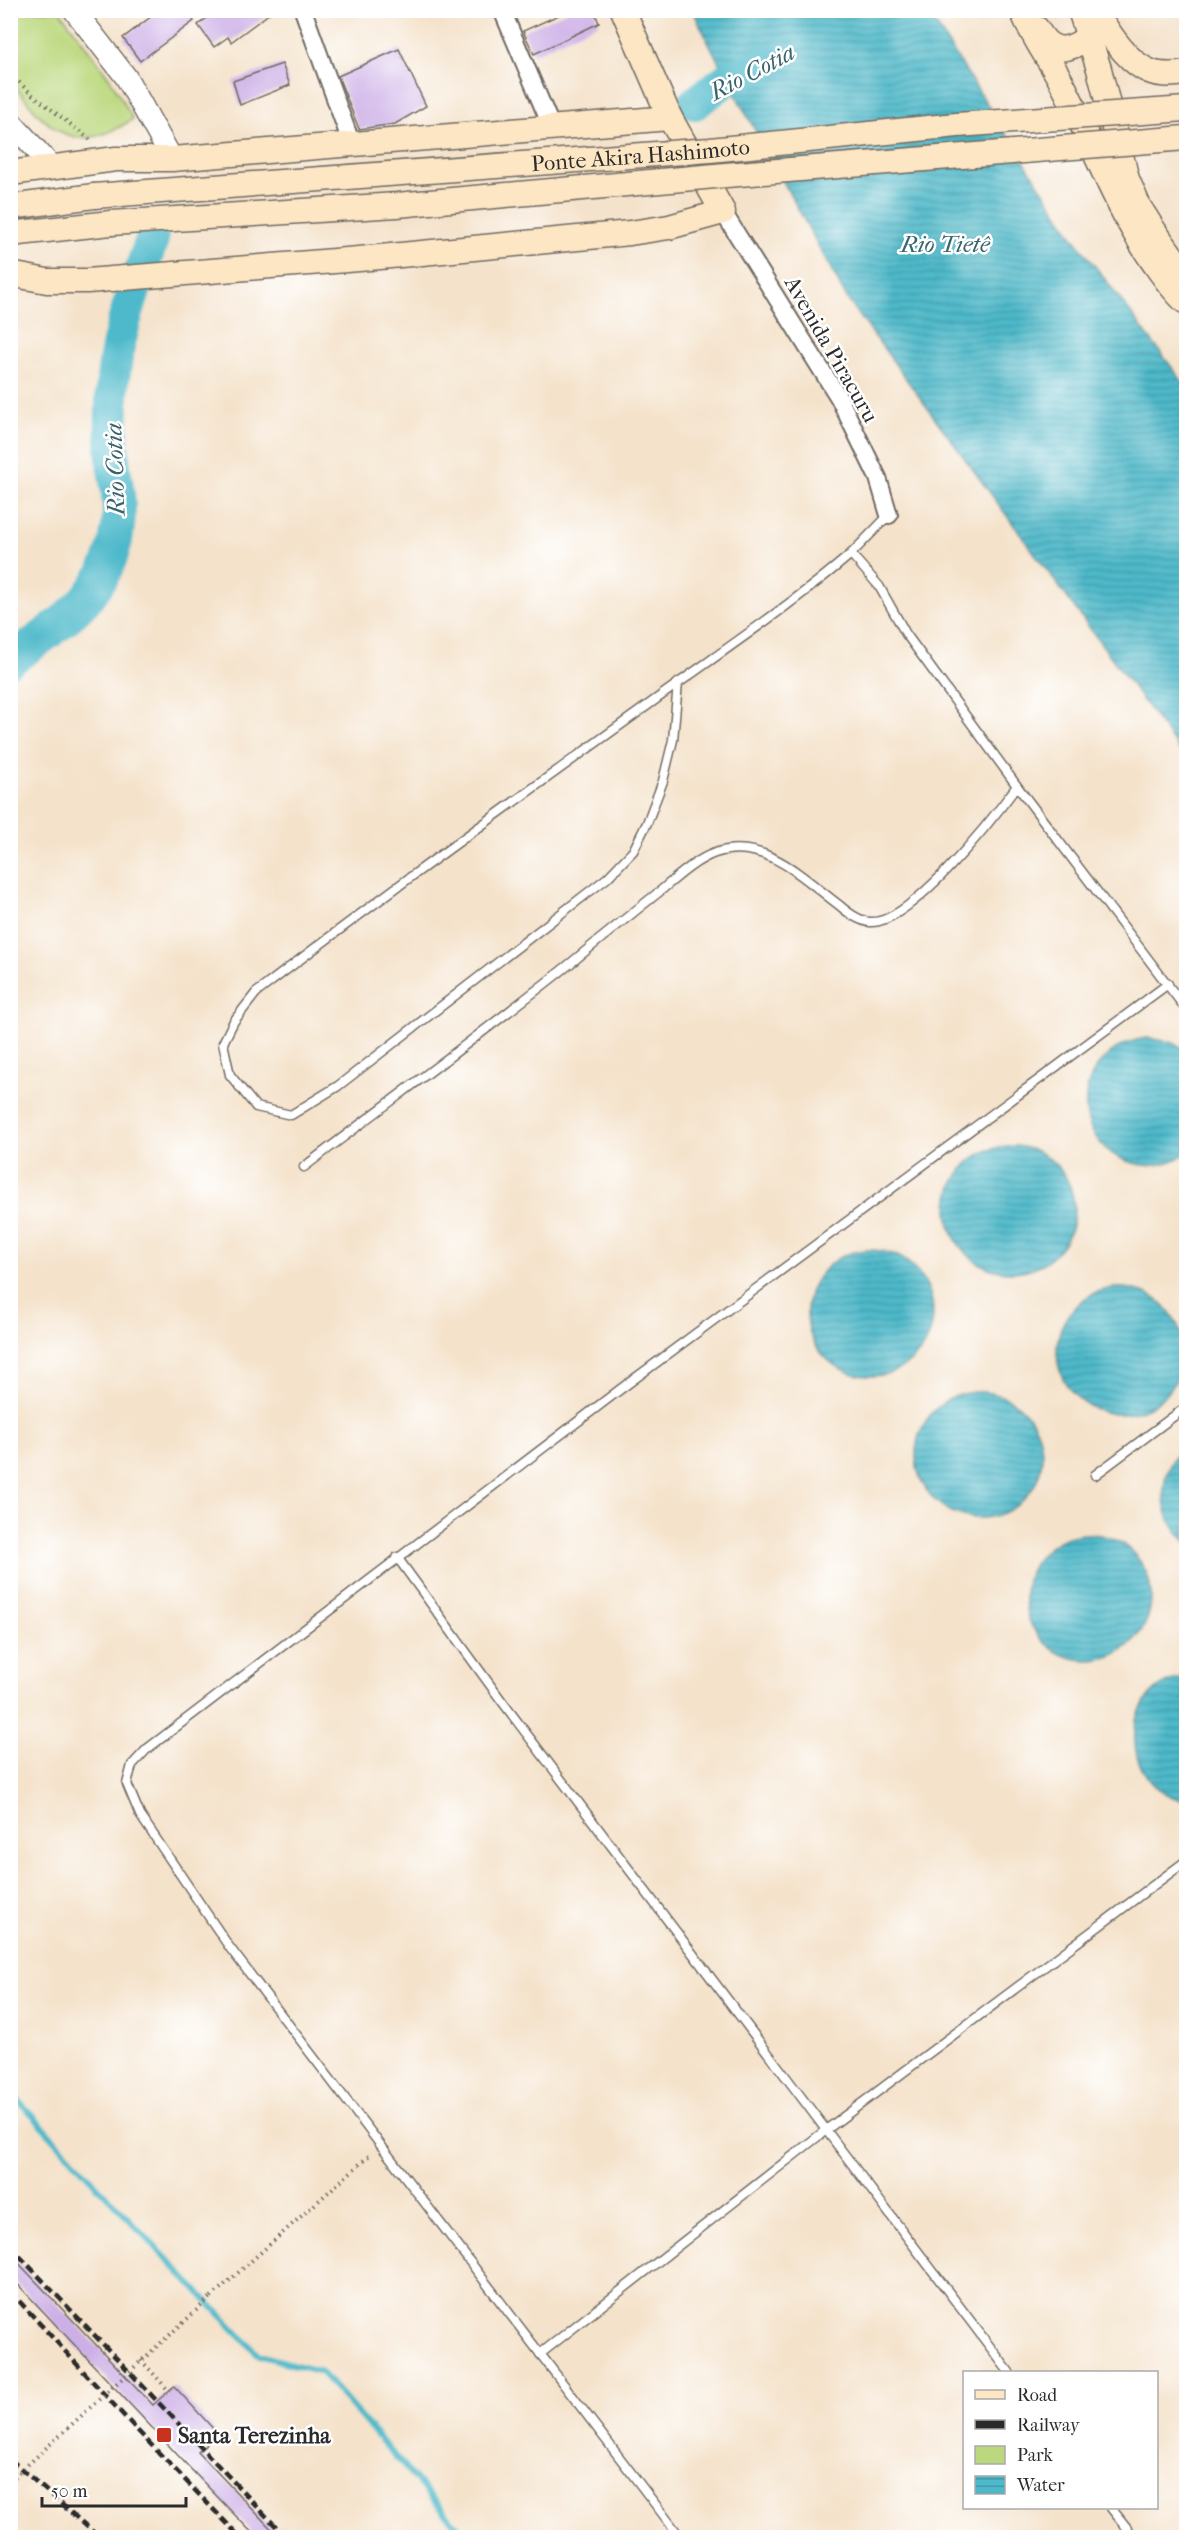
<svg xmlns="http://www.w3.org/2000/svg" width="1197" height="2548" font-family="'IM FELL French Canon',serif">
<defs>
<pattern id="water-rules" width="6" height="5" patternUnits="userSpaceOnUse" patternTransform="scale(1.5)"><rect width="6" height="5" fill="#4eb9ca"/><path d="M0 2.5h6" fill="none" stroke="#4197a4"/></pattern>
</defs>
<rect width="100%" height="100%" fill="#fff"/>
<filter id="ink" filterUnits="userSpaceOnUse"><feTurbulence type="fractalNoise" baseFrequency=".0167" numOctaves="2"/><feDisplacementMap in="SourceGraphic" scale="12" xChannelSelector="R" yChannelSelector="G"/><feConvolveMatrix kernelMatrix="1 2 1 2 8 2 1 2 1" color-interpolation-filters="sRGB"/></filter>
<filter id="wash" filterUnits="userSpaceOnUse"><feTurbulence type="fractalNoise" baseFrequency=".008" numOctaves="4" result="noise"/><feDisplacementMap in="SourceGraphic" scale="24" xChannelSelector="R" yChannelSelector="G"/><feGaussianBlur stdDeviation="1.35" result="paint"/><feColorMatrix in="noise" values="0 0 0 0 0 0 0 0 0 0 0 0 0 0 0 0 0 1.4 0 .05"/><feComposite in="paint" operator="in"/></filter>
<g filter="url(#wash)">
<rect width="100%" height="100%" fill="#f4e2ca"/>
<path fill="#bbd87e" stroke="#738254" stroke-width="1.5" d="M11,10L60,11L110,79L133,119C89,148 60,144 27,101C23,95 13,87 11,80C8,71 10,23 11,10Z"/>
<g fill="url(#water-rules)" stroke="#3c727a" stroke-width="1.5">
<polygon points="693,11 927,11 1073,237 1186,386 1186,759 848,300 727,79"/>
<path d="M1147,1038L1174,1043L1186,1050V1153C1174,1162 1158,1167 1143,1165C1066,1154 1066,1050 1147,1038Z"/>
<circle cx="1011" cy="1209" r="63"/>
<circle cx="870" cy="1313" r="63"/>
<circle cx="1120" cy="1351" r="63"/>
<circle cx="979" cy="1455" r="63"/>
<path d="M1186,1443V1541C1155,1514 1158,1470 1186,1443Z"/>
<circle cx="1088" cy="1597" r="63"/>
<path d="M1186,1677V1801C1118,1788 1117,1687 1186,1677Z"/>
</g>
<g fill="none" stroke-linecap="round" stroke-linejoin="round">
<polyline stroke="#4eb9ca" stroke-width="6" points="10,2091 98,2187 259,2355 321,2372 467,2538"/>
<g stroke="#4eb9ca" stroke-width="34">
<polyline points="695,103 727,79 770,60"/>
<path d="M10,660C69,618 119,588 119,508C119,491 114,475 113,458C111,437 112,415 112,394C114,340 134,290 152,240"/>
</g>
</g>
<g id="blocks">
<g fill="#ccafe6">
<polygon points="160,10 187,10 194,21 140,61 123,38"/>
<polygon points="217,10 274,10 231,42 228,37 214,47 198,25"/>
<polygon points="570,10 594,10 599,23 534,54 523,31"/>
<polygon points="399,49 426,106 395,124 359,129 338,76"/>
<polygon points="282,64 290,85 240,105 233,81"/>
<polygon points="10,2254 153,2405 174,2386 218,2434 198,2452 280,2538 257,2538 186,2464 10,2276"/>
</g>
</g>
</g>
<g filter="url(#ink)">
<use href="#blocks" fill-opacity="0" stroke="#716b63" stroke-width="1.5"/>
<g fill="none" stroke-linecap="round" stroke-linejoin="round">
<defs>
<g id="service">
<polyline points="889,515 851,554 879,586 906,634 1017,786 1186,1009"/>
<path d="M678,683L673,740L663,781L647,823L633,851L607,878L338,1086L291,1115L256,1107L230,1075L223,1043L234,1021L256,993C387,892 521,797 655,700C721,652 789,607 851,554"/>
<path d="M304,1167C393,1099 483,1033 571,963C600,939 630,915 659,892C676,878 695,860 715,853C764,836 804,879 839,905C847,912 859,921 870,922C910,925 994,817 1017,786"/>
<polyline points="1095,1475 1186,1407"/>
<polyline points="397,1557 501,1700 1009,2372"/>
<polyline points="540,2354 826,2130 1186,1861"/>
<polyline points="1111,2508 1135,2538"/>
<polyline points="681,2538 230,1948 184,1880 140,1815 127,1784 132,1765 147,1749 622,1388 1168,984"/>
</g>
<g id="minor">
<polyline points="303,10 351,142"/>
<polyline points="502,10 552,128"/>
<polyline points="723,212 839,398 878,478 889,515"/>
</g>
<g id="tertiary">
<polyline points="74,10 126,77 172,159"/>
<polyline points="10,121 52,167"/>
</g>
<g id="secondary">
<path d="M1022,10C1032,37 1049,58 1062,83C1093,143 1115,207 1154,263C1164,277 1174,292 1186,302"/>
<polyline points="1080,10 1099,69 1127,179 1139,207 1155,232 1186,276"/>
<path d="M1095,10C1107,31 1127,62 1149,71C1161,76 1174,75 1186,73"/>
<path d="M1037,29C1051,54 1067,53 1088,37"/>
<polyline points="10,173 116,159 172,159 670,118"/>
<polyline points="10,207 94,196"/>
<polyline points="10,234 111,223"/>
<polyline points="10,274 47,281 87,281 359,259 630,233 669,227 723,212 670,118 623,10"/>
</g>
</defs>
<use href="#service" stroke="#716b63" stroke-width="11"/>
<use href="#minor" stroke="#716b63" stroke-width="20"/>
<use href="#tertiary" stroke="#716b63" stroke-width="24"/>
<use href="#secondary" stroke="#716b63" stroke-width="27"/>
<g stroke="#716b63" stroke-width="4" stroke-dasharray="1.5 4.5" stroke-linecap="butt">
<polyline points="10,74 33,95 93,142"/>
<polyline points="211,2297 371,2154"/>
<polyline points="141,2360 169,2391"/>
</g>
<use href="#service" stroke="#fff" stroke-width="8"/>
<use href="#minor" stroke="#fff" stroke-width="16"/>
<use href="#tertiary" stroke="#fff" stroke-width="21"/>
<use href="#secondary" stroke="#fce6c4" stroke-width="24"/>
<g stroke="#2b2b2b" stroke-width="4.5" stroke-dasharray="9 4.5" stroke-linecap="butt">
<polyline points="10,2246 287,2538"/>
<polyline points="10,2291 136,2429 241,2538"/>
<polyline points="10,2459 100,2538"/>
</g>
<defs>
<g id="secondary-bridge">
<path id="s1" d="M94,196L710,150L957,125L1186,109"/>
<polyline points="111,223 397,205 726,175 1186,138"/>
</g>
</defs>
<use href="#secondary-bridge" stroke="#716b63" stroke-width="27" stroke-linecap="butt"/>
<polyline stroke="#716b63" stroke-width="4" stroke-dasharray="1.5 4.5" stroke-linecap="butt" points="10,2481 211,2297"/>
<use href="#secondary-bridge" stroke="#fce6c4" stroke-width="24"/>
</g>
</g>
<rect fill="#c8321e" stroke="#fff" stroke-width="2" x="156" y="2427" width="16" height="16" rx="3"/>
<g text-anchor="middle" stroke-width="5" stroke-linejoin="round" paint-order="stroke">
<g font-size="22" fill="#2b2b2b" stroke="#fff">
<text dy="8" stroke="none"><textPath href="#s1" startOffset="548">Ponte Akira Hashimoto</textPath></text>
<text transform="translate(832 349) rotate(60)" y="8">Avenida Piracuru</text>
</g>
<g font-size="22" font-weight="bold" fill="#2b2b2b" stroke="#fff" text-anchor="start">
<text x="178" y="2443">Santa Terezinha</text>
</g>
<g font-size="24" font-style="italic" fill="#39646b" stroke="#fff">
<text transform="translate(752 72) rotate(-28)" y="8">Rio Cotia</text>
<text x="945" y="252">Rio Tietê</text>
<text transform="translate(115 469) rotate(-92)" y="8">Rio Cotia</text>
</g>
</g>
<rect width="1197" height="2548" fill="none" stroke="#fff" stroke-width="36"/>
<rect x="963" y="2371" width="195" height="138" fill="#ffffff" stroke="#aaaaaa" stroke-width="1.5"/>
<rect x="975" y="2390" width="30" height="9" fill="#fce6c4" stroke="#aaaaaa" stroke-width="1.5"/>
<text x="1017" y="2401" font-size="18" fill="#2b2b2b">Road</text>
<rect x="975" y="2420" width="30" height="9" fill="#2b2b2b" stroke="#aaaaaa" stroke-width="1.5"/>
<text x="1017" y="2431" font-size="18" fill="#2b2b2b">Railway</text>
<rect x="975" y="2446" width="30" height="18" fill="#bbd87e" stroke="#aaaaaa" stroke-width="1.5"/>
<text x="1017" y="2461" font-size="18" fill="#2b2b2b">Park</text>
<rect x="975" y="2476" width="30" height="18" fill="url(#water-rules)" stroke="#aaaaaa" stroke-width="1.5"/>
<text x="1017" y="2491" font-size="18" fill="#2b2b2b">Water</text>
<path d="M42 2497v9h144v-9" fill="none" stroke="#2b2b2b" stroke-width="3"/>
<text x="51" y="2497" font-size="18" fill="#2b2b2b" stroke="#ffffff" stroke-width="4.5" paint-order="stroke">50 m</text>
</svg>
